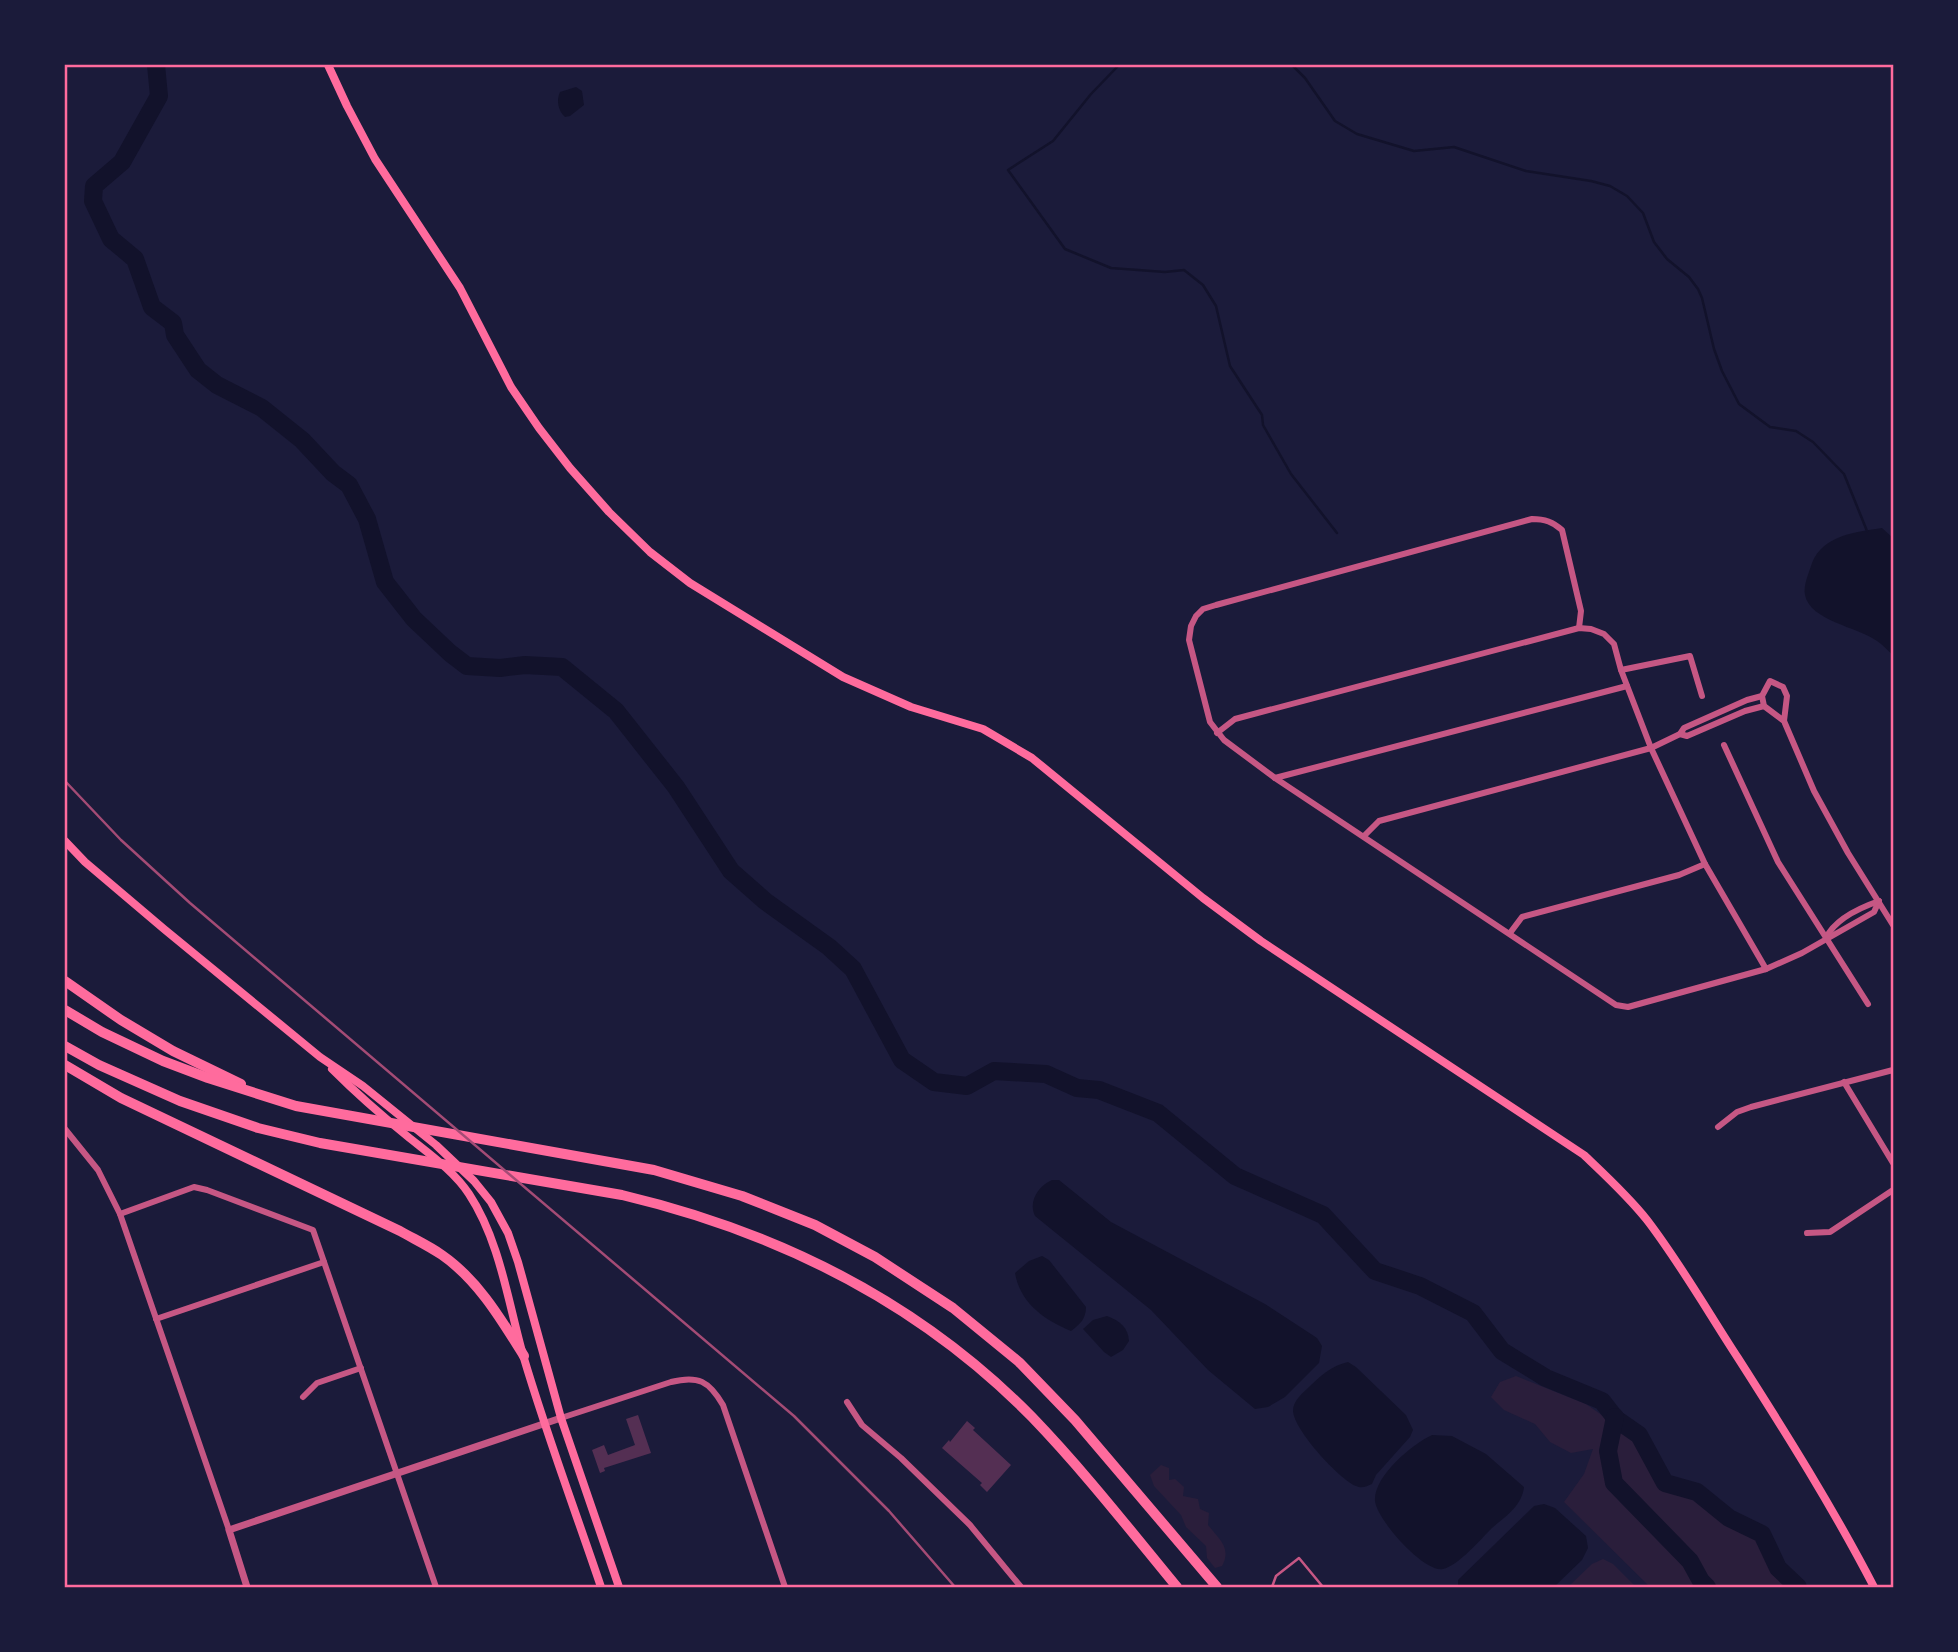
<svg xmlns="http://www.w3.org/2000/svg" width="1958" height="1652" font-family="Arial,sans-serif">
<rect width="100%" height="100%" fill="#1b1b3a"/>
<g fill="#2a1e3b">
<polygon points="1516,1376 1586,1404 1636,1439 1664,1488 1694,1497 1731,1525 1759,1540 1780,1576 1792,1587 1650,1587 1564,1502 1584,1474 1593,1449 1571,1453 1550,1442 1535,1424 1504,1410 1491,1397 1500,1382"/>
<path d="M1161,1465L1169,1468V1480L1175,1479L1184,1487L1183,1496L1198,1499L1200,1509L1209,1513L1208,1525C1219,1539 1232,1548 1222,1566L1215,1568L1207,1558L1206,1546L1186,1527L1181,1515L1154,1486L1150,1475Z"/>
<polygon points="1603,1559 1613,1564 1636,1587 1568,1587 1592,1564"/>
</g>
<g fill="#12122b">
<path d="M576,87L582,91L584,105L570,116L565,117C558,111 556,100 560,92Z"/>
<path d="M1882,528L1893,538V655C1888,651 1883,645 1877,641C1858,627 1810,621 1805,595C1803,585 1809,573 1812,563C1823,535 1856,532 1882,528Z"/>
<path d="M1052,1180H1059L1111,1222L1265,1304L1317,1338L1322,1346L1319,1363L1285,1397L1268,1407L1255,1409L1208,1370L1151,1310L1035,1216C1028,1202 1038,1186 1052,1180Z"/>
<path d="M1042,1256L1049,1260L1086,1307C1086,1319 1080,1324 1071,1331C1044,1320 1020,1303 1015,1273L1029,1261Z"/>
<path d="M1107,1316C1120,1321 1128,1327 1129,1341L1123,1350L1111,1357L1104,1352L1083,1329L1093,1320Z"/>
<path d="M1348,1362L1356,1367L1406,1415L1413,1430L1410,1437L1376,1475L1372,1484C1367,1486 1362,1489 1356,1486C1339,1479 1294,1430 1293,1411C1293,1400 1303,1393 1311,1385C1323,1374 1331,1366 1348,1362Z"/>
<path d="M1432,1435L1452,1436L1486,1454L1524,1487C1522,1506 1505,1517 1492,1528C1481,1539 1458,1566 1443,1569C1424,1573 1377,1520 1375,1501C1373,1477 1412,1444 1432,1435Z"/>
<polygon points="1544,1504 1555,1508 1586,1536 1588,1548 1582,1560 1554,1587 1458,1587 1458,1580 1534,1506"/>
</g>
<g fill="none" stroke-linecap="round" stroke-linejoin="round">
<g stroke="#12122b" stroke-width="2.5">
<polyline points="1119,65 1091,94 1053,141 1008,170 1065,249 1111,268 1165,272 1184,270 1203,285 1216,306 1230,366 1262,415 1263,425 1291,474 1337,533"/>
<polyline points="1292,65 1305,78 1335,121 1357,134 1414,151 1454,147 1526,171 1591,181 1610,186 1627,196 1643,213 1654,242 1667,259 1689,277 1698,289 1702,298 1714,349 1722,371 1739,404 1770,427 1796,431 1813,442 1844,474 1867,531"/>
</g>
<g stroke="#12122b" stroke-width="18">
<polyline points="156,65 159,96 122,162 94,186 93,201 111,239 135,259 152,307 173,323 175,335 198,370 217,385 262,408 302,440 333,473 349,485 367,519 385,582 414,619 450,653 467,666 500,668 525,665 562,667 616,711 676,787 731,871 765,901 829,947 853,969 902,1060 934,1082 967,1086 994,1071 1046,1074 1077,1088 1099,1090 1158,1113 1235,1176 1323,1215 1375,1271 1420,1286 1473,1313 1502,1351 1546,1378 1602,1401 1616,1419 1639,1435 1665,1483 1697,1492 1729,1518 1762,1534 1778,1568 1798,1587"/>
<polyline points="1615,1417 1608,1451 1614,1483 1690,1561 1701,1581 1707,1587"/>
</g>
</g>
<g fill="#542f53">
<polygon points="638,1415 651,1453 604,1468 605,1471 600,1473 592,1450 604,1445 608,1455 635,1445 626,1419"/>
<polygon points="967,1421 975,1428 973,1430 1011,1465 987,1492 980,1485 982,1483 942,1448 949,1440 950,1442"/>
</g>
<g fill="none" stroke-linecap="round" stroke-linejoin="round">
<polyline stroke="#c65784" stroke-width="2.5" points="1272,1587 1276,1576 1299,1558 1323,1587"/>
<g stroke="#c65784" stroke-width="6">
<path d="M1579,628L1581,611L1562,530C1553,522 1545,519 1532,519L1216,605L1203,609L1196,616L1191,626L1189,640L1210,722L1224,740L1275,778L1616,1005L1628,1007L1766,969L1802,953L1874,912L1879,901"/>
<polyline points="1621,670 1690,656 1702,696"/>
<polyline points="1784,721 1787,696 1783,687 1770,681 1762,696 1764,706 1784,721 1814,791 1848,853 1893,925"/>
<polyline points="1217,733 1235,719 1579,628 1591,629 1604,634 1614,644 1621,670 1651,748 1705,864 1766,969"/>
<polyline points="1680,734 1687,736 1745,711 1764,706"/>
<polyline points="1724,745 1778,862 1868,1004"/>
<polyline points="1275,778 1627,686"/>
<polyline points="1364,836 1379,821 1651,748 1680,734 1684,728 1747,700 1762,696"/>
<polyline points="1510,933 1522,917 1679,875 1705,864"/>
<path d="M1826,938C1835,919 1859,908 1879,901"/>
<polyline points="1844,1082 1893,1163"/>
<polyline points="1718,1127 1737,1112 1751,1107 1893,1070"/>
<polyline points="65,1129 98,1170 120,1214 229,1530"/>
<polyline points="120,1214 194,1187 207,1190 313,1230 436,1587"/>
<polyline points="1807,1233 1830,1232 1893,1190"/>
<polyline points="156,1319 324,1262"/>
<polyline points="303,1397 317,1383 361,1368"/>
<polyline points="847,1402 862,1425 901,1458 970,1525 1021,1587"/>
<path d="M561,1418L671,1382C698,1375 709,1381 723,1405L785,1587"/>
</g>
<polyline stroke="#c65784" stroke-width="7" points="247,1587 229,1530 561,1418"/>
<g stroke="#ff6b9d" stroke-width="8">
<path d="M328,65L347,106L375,159L460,288L511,387L539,428L570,468L609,512L650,552L690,583L843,677L911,707L983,729L1032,758L1203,898L1261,941L1584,1155C1606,1176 1628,1196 1647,1220C1680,1263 1708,1312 1738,1358C1786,1433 1833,1508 1874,1587"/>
<polyline points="65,841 85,862 164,929 320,1057 363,1086 436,1145 474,1181 491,1202 508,1233 518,1262 561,1418 619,1587"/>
<path d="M332,1069C356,1093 381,1115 407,1136C428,1153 454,1171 469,1194C500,1241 508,1302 523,1355C546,1433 575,1510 601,1587"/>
</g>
<g stroke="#ff6b9d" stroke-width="10">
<polyline points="65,981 121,1020 173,1051 241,1084"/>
<polyline points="65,1010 102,1032 163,1061 208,1078 296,1106 654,1170 742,1196 815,1225 875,1257 953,1308 1019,1362 1075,1420 1217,1587"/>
<path d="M65,1046L99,1065L180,1101L258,1128L320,1143L622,1195C778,1232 919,1302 1032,1417C1084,1471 1130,1530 1177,1587"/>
<path d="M65,1065L121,1098L400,1231C414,1239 429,1246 442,1255C478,1280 501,1319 524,1356"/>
</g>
<polyline stroke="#a44b75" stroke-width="2.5" points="65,781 121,840 190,903 794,1416 889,1511 955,1587"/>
</g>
<rect width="1958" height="1652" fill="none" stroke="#1b1b3a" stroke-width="133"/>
<rect x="66" y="66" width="1826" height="1520" fill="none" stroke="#ff6b9d" stroke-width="2.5"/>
</svg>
